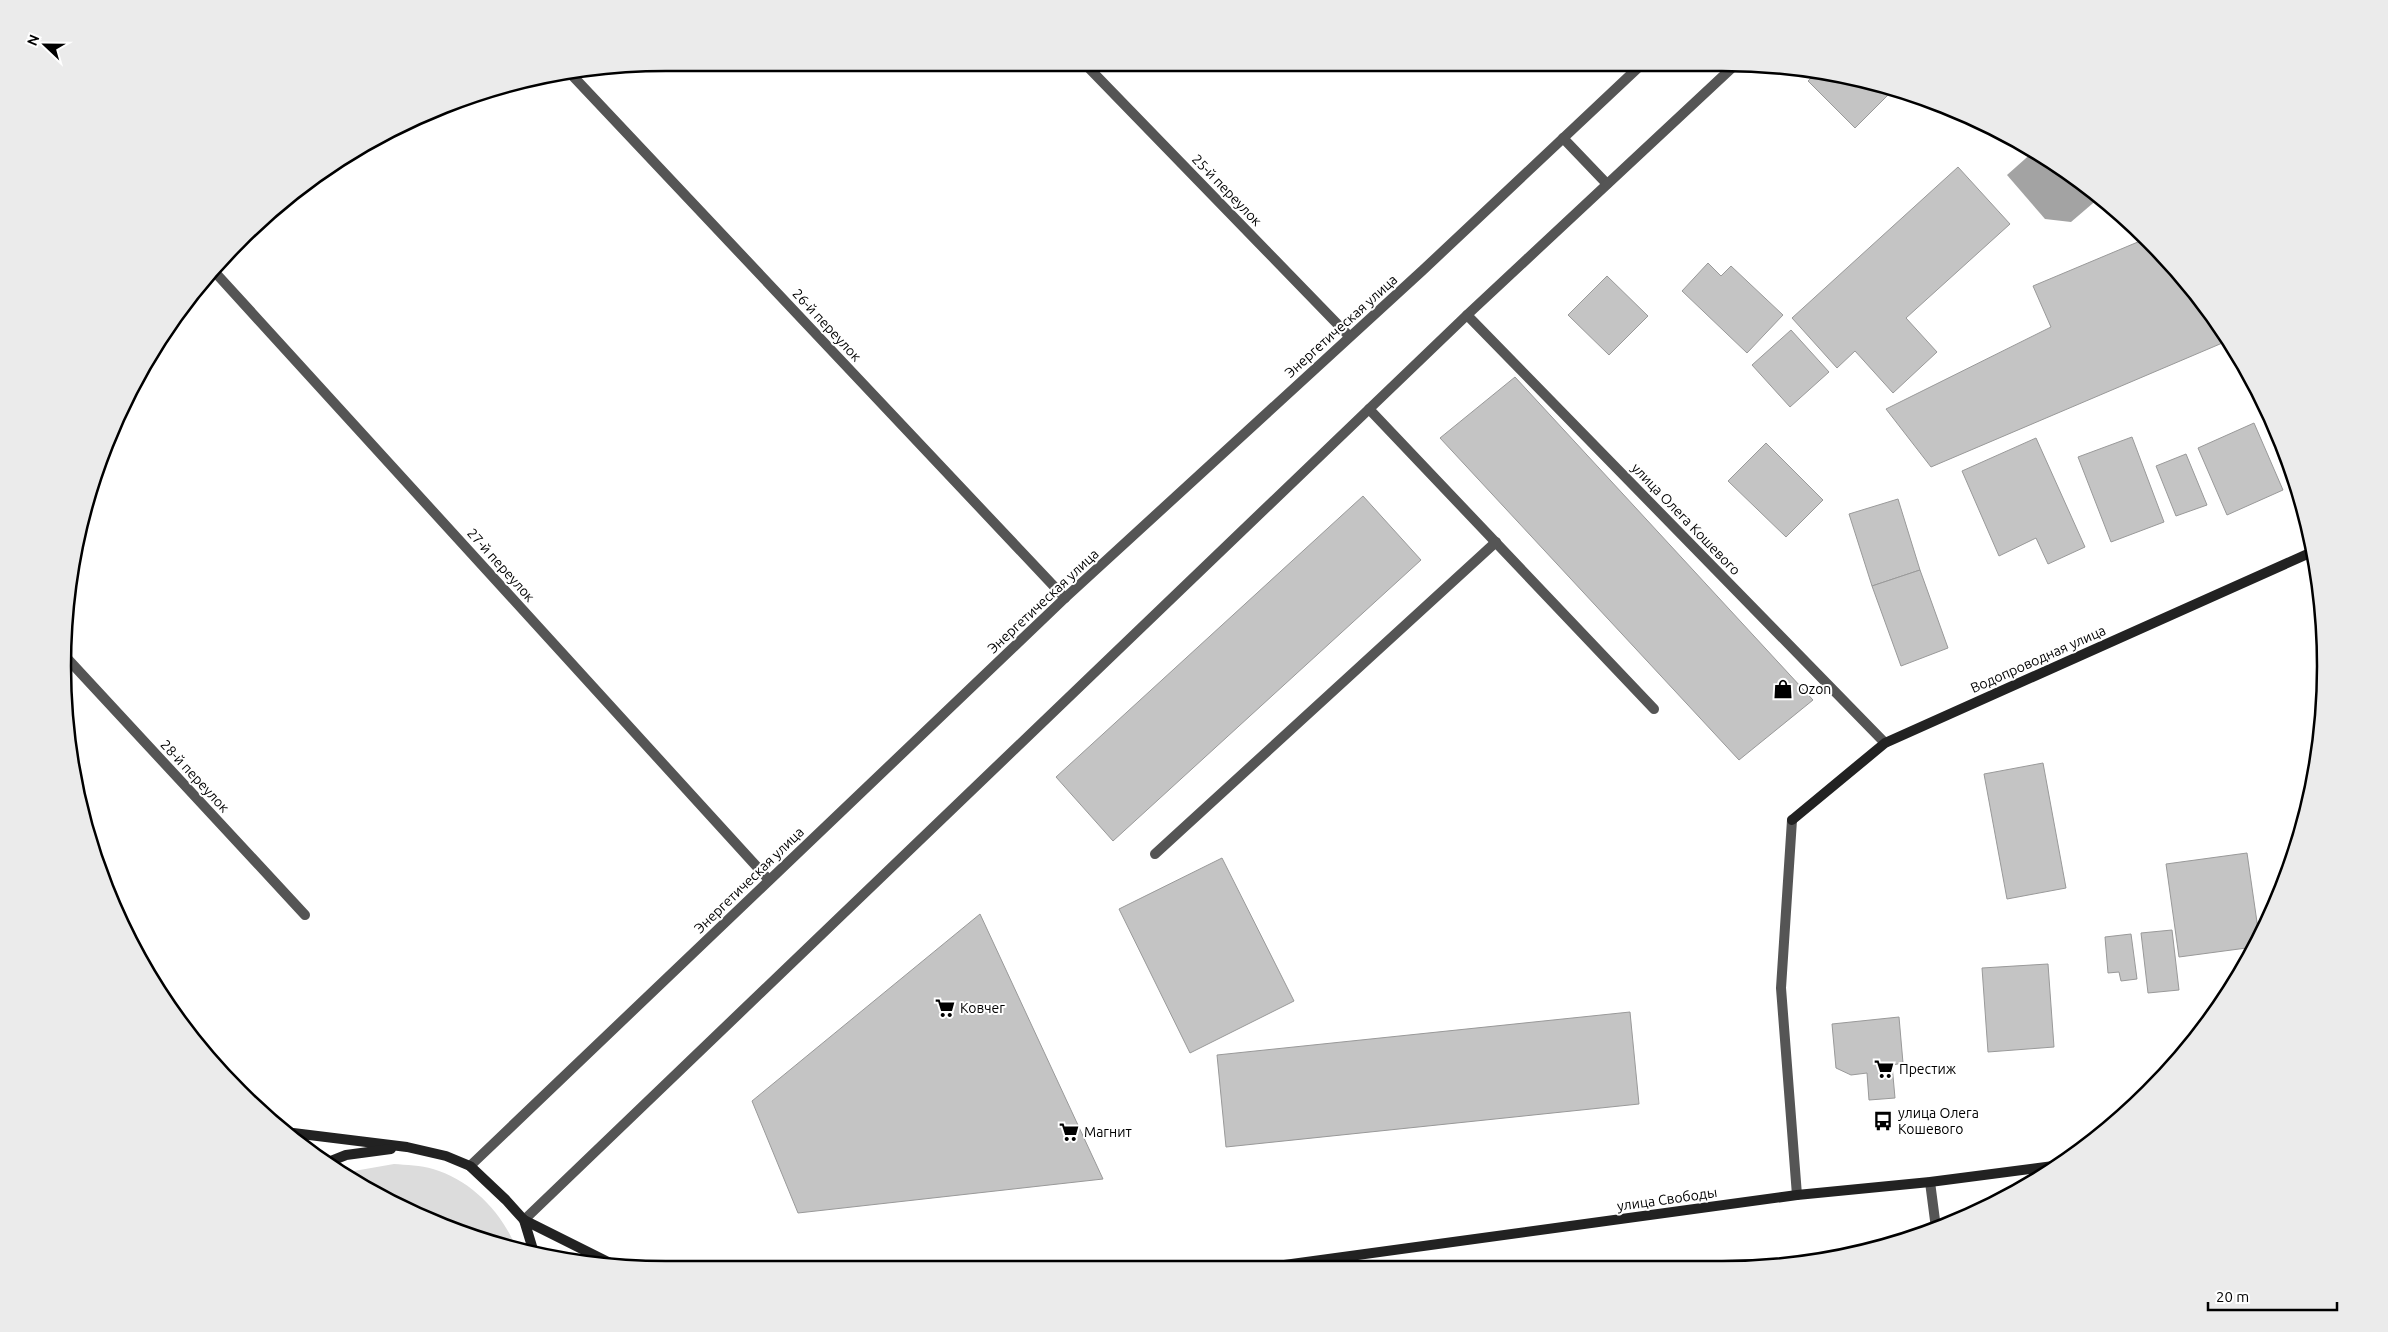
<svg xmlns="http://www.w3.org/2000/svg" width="2388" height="1332" font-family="Ubuntu,sans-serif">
<rect width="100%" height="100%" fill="#fff"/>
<path fill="#dcdcdc" d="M394,1164C406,1165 421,1165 433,1169C471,1180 503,1213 517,1250L365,1189L345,1176L354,1171Z"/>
<polygon fill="#a3a3a3" points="2034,151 2099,198 2071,222 2045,219 2007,175"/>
<g fill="#c4c4c4" stroke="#999">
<polygon points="1816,73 1878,83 1889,94 1855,128 1808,81"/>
<polygon points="1958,167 2010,224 1906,318 1937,352 1893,393 1855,351 1837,368 1792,318"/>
<polygon points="2145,239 2201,298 2227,341 1931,467 1886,409 2051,327 2033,286"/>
<polygon points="1708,263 1721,276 1731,266 1783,315 1747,353 1682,291"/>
<polygon points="1607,276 1648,316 1609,355 1568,315"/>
<polygon points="1791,330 1829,372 1790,407 1752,365"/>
<polygon points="1515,377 1813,700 1739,760 1440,438"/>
<polygon points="2261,395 2297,490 2296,490 2255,398"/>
<polygon points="2254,423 2283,490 2227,515 2198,448"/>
<polygon points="2132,437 2164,522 2111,542 2078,457"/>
<polygon points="2036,438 2085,547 2048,564 2036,538 1999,556 1962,471"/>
<polygon points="1766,443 1823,500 1786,537 1728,481"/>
<polygon points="2186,454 2207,505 2176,516 2156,466"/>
<polygon points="1363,496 1421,560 1113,841 1056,777"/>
<polygon points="1898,499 1920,570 1872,586 1849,514"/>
<polygon points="1920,570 1948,648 1901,666 1872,586"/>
<polygon points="2043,763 2066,888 2007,899 1984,774"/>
<polygon points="2247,853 2259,936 2254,947 2179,957 2166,864"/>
<polygon points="1222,858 1294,1001 1190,1053 1119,909"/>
<polygon points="980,914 1103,1179 798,1213 752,1101"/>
<polygon points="2172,930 2179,990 2148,993 2141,933"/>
<polygon points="2131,934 2137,979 2121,981 2119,972 2108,973 2105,937"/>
<polygon points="2048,964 2054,1047 1988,1052 1982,968"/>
<polygon points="1630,1012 1639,1104 1226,1147 1217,1055"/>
<polygon points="1899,1017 1903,1063 1892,1065 1895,1098 1869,1100 1867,1073 1851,1075 1836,1068 1832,1024"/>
</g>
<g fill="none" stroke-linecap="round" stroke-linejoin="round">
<g stroke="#555" stroke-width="10">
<polyline points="1467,315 1885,743"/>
<polyline points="1369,409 1654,709"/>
<polyline points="1155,854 1496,542"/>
</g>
<g stroke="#555" stroke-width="10">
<polyline points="1084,63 1349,336"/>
<polyline points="569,72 1065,598"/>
<polyline points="1563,138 1607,184"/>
<polyline points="212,269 769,880"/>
<polyline points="64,655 305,915"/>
<polyline points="1792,820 1781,988 1797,1195"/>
<polyline points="470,1166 1065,598 1423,270 1642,64"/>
<polyline points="1930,1182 1936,1228"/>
<polyline points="524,1220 1467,315 1736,64"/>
</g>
<g stroke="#222" stroke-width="10">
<polyline points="1792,820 1885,743 2312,552"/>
<polyline points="285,1132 407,1147 446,1156 470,1166 506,1200 524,1220 534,1253"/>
<polyline points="326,1163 346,1155 391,1149"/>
<polyline points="524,1220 618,1267"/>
<polyline points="1277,1266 1797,1195 1930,1182 2061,1165"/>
</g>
</g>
<defs>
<symbol id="shop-bare" viewBox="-9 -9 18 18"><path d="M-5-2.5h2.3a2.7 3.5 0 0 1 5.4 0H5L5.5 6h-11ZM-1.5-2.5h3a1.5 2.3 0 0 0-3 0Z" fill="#000" stroke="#fff" stroke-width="2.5" paint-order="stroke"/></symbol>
<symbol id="supermarket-bare" viewBox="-9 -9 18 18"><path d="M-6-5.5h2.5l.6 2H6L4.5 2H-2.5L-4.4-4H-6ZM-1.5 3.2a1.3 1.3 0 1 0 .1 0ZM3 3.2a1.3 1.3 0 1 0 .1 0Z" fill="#000" stroke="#fff" stroke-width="2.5" paint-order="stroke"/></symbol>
<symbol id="bus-bare" viewBox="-9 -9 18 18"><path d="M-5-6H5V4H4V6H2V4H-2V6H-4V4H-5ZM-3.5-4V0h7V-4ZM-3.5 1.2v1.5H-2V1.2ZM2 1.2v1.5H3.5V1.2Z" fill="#000" stroke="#fff" stroke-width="2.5" paint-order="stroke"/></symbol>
</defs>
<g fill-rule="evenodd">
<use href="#shop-bare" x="1769" y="675" width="28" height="28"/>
<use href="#supermarket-bare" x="931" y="994" width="28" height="28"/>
<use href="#supermarket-bare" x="1870" y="1055" width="28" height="28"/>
<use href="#bus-bare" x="1869" y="1107" width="28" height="28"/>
<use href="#supermarket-bare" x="1055" y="1118" width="28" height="28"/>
</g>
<g text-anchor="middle" stroke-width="4" stroke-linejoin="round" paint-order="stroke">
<g font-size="14" fill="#000" stroke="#fff">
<text transform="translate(1227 190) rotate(46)" y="5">25-й переулок</text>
<text transform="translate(827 325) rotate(47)" y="5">26-й переулок</text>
<text transform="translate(1341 326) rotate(-42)" y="5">Энергетическая улица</text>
<text transform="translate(1686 519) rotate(46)" y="5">улица Олега Кошевого</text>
<text transform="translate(501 565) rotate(48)" y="5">27-й переулок</text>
<text transform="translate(1043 601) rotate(-43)" y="5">Энергетическая улица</text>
<text transform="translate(2038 659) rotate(-24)" y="5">Водопроводная улица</text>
<text transform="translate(195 776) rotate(47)" y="5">28-й переулок</text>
<text transform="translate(749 880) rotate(-44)" y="5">Энергетическая улица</text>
<text transform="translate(1667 1199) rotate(-8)" y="5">улица Свободы</text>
</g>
<g font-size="14" fill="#000" stroke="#fff" text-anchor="start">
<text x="1798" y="694">Ozon</text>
<text x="960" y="1013">Ковчег</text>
<text x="1899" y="1074">Престиж</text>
<text x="1898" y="1118">улица Олега<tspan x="1898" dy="16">Кошевого</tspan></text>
<text x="1084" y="1137">Магнит</text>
</g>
</g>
<path d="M0 0H2388V1332H0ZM666 71H1722A595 595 0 0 1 2317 666V666A595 595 0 0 1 1722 1261H666A595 595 0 0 1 71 666V666A595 595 0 0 1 666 71Z" fill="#ebebeb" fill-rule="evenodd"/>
<path fill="none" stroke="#000" stroke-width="2.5" d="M666 71H1722A595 595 0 0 1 2317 666V666A595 595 0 0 1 1722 1261H666A595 595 0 0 1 71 666V666A595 595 0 0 1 666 71Z"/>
<g transform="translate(45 45) rotate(292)" stroke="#ffffff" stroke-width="4" paint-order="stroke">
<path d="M0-4L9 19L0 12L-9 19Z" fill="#000000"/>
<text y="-8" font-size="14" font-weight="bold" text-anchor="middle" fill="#000000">N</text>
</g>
<path d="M2208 1302v8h129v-8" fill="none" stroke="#000000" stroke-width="2.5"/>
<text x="2216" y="1302" font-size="15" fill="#000000" stroke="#ffffff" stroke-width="4" paint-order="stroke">20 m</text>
</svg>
